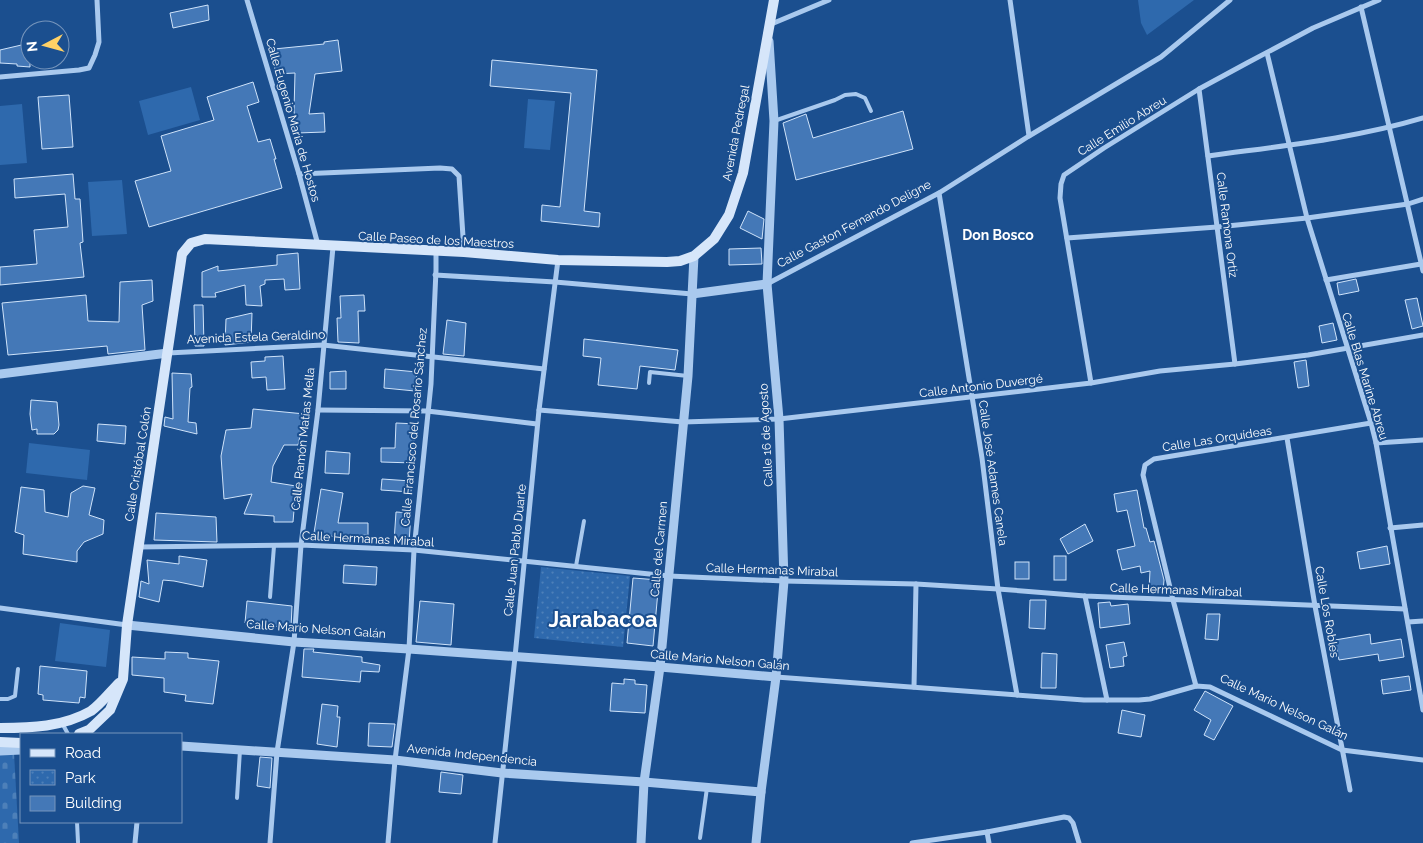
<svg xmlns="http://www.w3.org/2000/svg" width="1423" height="843" font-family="Raleway,sans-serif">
<defs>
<pattern id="cemetery-stones" width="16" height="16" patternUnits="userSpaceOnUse" patternTransform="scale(1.25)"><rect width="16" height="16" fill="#2e69ad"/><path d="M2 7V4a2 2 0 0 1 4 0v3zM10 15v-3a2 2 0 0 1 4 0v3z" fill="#4d80b9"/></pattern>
<pattern id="park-dots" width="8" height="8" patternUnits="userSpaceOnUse" patternTransform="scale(1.25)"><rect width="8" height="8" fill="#2e69ad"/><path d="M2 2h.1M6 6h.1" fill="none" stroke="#4d80b9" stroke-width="1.8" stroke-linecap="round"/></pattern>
</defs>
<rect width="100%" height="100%" fill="#1b4f8f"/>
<g fill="#2e69ad">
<polygon points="1138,0 1194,0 1147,35 1141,23"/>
<polygon points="191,87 200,120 148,135 139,101"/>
<polygon points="528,99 555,101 550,150 524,148"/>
<polygon points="22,104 27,163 0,165 0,106"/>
<polygon points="122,180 127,234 92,236 88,182"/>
<polygon points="29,443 90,450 87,480 26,473"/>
<polygon points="60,623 110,630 106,667 55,661"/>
</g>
<polygon fill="url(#cemetery-stones)" points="14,753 19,843 0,843 0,755"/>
<polygon fill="url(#park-dots)" points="541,567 630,576 623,647 534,638"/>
<g fill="#4478b7" stroke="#cfe3fa">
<polygon points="208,5 209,20 173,28 170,13"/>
<polygon points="338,40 342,71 315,74 309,114 324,113 325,132 297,133 294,111 295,73 275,74 274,49 324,44 324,42"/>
<polygon points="30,43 30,67 17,66 17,64 0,63 0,50"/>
<polygon points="492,60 597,70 584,211 600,213 599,227 541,221 542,205 560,207 571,93 490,86"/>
<polygon points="253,82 259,102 247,106 258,142 270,139 276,159 274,159 282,188 149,227 135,181 171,171 161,136 214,120 207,97"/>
<polygon points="69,95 73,147 42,149 38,97"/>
<polygon points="903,111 913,149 796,180 783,123 806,114 813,138"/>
<polygon points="73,174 75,199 80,199 83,242 80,243 84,277 0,285 0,267 37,264 34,230 68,227 65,194 15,198 14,179"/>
<polygon points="748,211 764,219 762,239 740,228"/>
<polygon points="761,248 762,264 729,265 729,249"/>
<polygon points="298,253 300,289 285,290 284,279 265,280 265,284 260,286 262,306 246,305 245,285 215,293 216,297 202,297 202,272 218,266 218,271 277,265 277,255"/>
<polygon points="1356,279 1359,291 1339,295 1337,283"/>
<polygon points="152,280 153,301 142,305 145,350 108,354 107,346 8,355 2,303 86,295 88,321 119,322 120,282"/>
<polygon points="364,295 365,311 358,311 359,343 338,342 337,318 341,318 340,296"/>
<polygon points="1417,298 1423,326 1412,329 1405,300"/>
<polygon points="194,305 203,305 204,346 195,346"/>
<polygon points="252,313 251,342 225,345 226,319"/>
<polygon points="447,320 466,323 464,356 443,354"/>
<polygon points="1333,323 1337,340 1322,343 1319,326"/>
<polygon points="584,339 678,350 675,370 640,366 637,389 598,385 601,358 583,356"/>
<polygon points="283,356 285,389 267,390 266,377 252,378 251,362 265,361 265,357"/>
<polygon points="1306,360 1309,386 1298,388 1294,362"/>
<polygon points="385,369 417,372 415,391 384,388"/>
<polygon points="346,371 346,389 330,389 330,372"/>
<polygon points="172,373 191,374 192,387 190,388 188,422 196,423 197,434 164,426 165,417 173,419"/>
<polygon points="31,400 57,402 59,425 58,430 54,434 37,434 37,429 32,430 30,414"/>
<polygon points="253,409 305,414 298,445 284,445 273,466 271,482 296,486 293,522 274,522 274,516 244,514 252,494 224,499 221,456 226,430 251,428"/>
<polygon points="396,423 418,424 418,438 414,438 414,463 381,462 381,448 395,448"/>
<polygon points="98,424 126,426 125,444 97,441"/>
<polygon points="326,451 350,453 349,474 325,473"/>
<polygon points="382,479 411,481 411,492 381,490"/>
<polygon points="83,486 95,488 89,515 104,520 103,534 84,542 77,551 77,562 23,554 24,535 15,532 21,487 44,490 45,512 68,517 71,493"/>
<polygon points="321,489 343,493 338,523 368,523 368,535 336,537 314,533"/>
<polygon points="1137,490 1144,528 1146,528 1150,542 1154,541 1164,580 1163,591 1149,590 1150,571 1141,573 1140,566 1122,570 1117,550 1135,546 1127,510 1117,512 1114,494"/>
<polygon points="396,512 411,513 409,543 394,542"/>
<polygon points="156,513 216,517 217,542 154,540"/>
<polygon points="1085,524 1093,541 1068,554 1060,539"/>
<polygon points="1387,546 1390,564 1360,569 1357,552"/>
<polygon points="179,556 207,560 203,587 174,581 163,580 159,602 139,597 141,581 149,584 147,560 179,564"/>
<rect x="1054" y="556" width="12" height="24"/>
<rect x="1015" y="562" width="14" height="17"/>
<polygon points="344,565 377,567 376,585 343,583"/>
<polygon points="633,578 659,580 653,646 627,643"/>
<polygon points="1030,600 1046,600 1045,629 1029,628"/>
<polygon points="247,601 292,606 291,628 245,623"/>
<polygon points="420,601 454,604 451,645 416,642"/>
<polygon points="1110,602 1111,606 1128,604 1130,624 1100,628 1098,603"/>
<polygon points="1207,614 1220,614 1218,640 1205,639"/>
<polygon points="1370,634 1371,644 1401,639 1404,657 1379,661 1378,654 1339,660 1335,640"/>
<polygon points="1124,642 1127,656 1123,657 1124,666 1110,668 1106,645"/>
<polygon points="304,649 314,649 313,652 362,657 362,662 380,665 379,672 361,671 360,682 302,677"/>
<polygon points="165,652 188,653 188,658 219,661 213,704 185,701 186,695 164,692 164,678 132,675 132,657 165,659"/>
<polygon points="1042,653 1057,654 1056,688 1041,688"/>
<polygon points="40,666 87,671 85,698 80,697 79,703 43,700 43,695 38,694"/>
<polygon points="1409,676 1411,690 1383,694 1381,680"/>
<polygon points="624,679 635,680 635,684 647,685 645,713 610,711 612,683 624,684"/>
<polygon points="1205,691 1233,706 1214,740 1204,735 1211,720 1194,710"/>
<polygon points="322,704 338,706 337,717 340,717 337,747 317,744"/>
<polygon points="1122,710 1145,715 1141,737 1118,733"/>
<polygon points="369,723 395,724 392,747 368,746"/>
<polygon points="260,757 272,758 270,788 257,786"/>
<polygon points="441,772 463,775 461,794 439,792"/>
</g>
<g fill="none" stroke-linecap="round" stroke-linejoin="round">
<g stroke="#a9c9ee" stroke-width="4">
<polyline points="774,121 835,100 845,95 856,94 865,98 871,111"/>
<polyline points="649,383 650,372 688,376"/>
<polyline points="576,566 584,521"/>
<polyline points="270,597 274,546"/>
<polyline points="0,699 8,699 15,696 18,669"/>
<polyline points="62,723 68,734"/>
<polyline points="237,798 240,750"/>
<polyline points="77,822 78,842"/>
<polyline points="700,838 707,788"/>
</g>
<g stroke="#a9c9ee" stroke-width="5">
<polyline points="247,0 299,174 318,245"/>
<polyline points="1010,0 1029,136"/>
<polyline points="1361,7 1423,271"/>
<polyline points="769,25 829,0"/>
<polyline points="1267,53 1307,218 1371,423 1376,443 1423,710"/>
<polyline points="0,77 79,70 89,68 95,55 99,42 97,0"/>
<polyline points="1199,89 1235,364"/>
<path d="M1208,156C1280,146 1353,139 1423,118"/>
<polyline points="299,174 440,168 452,169 459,176 464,252"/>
<polyline points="939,193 982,458 998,589 1017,695"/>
<polyline points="1067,238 1217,227 1307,218 1408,204 1423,199"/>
<polyline points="435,275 555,282 692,294"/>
<polyline points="1326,280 1421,264"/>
<polyline points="767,284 939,193 1029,136 1161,57 1230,0"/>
<polyline points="168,353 323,345 544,369"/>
<polyline points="1091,383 1060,198 1061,184 1064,175 1104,148 1199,89 1247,63 1313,28 1379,0"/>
<polyline points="318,410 427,411 537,424"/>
<polyline points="539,410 683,422 779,419 1091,383 1160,371 1235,364 1308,355 1423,335"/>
<polyline points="1287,438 1315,606 1350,790"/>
<polyline points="1376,443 1423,440"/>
<polyline points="1390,528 1423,525"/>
<polyline points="139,547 301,545 414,550 669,576 784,581 916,584 998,589 1085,596 1405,609"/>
<polyline points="1085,596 1107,700"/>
<polyline points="0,608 127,625"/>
<polyline points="1408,622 1423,621"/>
<polyline points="776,677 1084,700 1139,700 1150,699 1196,686 1210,687 1342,750 1423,760"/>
<polyline points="1196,686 1173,600 1143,475 1145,465 1154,459 1371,423"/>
<polyline points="914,687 916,584"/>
<polyline points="987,832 989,843"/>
<polyline points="135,843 137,822"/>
<polyline points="270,843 277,752 294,642 301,545 318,410 333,247"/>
<polyline points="388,843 395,760 409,649 414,550 431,384 436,270 436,251"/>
<polyline points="495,843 515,657 539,410 558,260"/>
<polyline points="912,843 987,832 1064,817 1069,818 1073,823 1079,843"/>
</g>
<g stroke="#a9c9ee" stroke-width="9">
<polyline points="692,294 767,284"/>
<polyline points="0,374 168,353"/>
<polyline points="127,625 294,642 409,649 660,667 776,677"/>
<polyline points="181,746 395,760 502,773 644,782 761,792"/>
<polyline points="0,751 21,750"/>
<polyline points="641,843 644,782 660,667 688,376 694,256"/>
<polyline points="756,843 761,792 776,677 784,581 779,419 767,284 774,121 769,41"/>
</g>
<g stroke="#d6e6fa" stroke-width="10">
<path d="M0,728C31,728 63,727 91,711C100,705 111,691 119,683"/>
<polyline points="79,734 89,730 110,710 123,679 127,625 182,254 191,243 205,239 464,252 558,260 667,262 680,261 694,256 714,239 729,215 743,173 774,0"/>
<polyline points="0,742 21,743"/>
</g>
</g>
<g text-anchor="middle" stroke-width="4" stroke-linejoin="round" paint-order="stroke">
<g font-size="12" fill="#fff" stroke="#1b4f8f">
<text transform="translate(293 120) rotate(74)" y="4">Calle Eugenio María de Hostos</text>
<text transform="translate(1122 126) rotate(-32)" y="4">Calle Emilio Abreu</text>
<text transform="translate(736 133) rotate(-79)" y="4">Avenida Pedregal</text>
<text transform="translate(854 224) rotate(-28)" y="4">Calle Gaston Fernando Deligne</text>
<text transform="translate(1227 225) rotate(83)" y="4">Calle Ramona Ortiz</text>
<text transform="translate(436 240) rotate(3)" y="4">Calle Paseo de los Maestros</text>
<text transform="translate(256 337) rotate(-2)" y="4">Avenida Estela Geraldino</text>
<text transform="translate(1365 376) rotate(73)" y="4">Calle Blas Marine Abreu</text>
<text transform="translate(981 386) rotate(-7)" y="4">Calle Antonio Duvergé</text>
<text transform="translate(414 427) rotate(-85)" y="4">Calle Francisco del Rosario Sánchez</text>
<text transform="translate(766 435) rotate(-93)" y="4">Calle 16 de Agosto</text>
<text transform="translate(303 439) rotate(-84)" y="4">Calle Ramón Matías Mella</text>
<text transform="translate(1217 439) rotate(-9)" y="4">Calle Las Orquídeas</text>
<text transform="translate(138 464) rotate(-81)" y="4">Calle Cristóbal Colón</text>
<text transform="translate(993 473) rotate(82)" y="4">Calle José Adames Canela</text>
<text transform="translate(368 539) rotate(3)" y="4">Calle Hermanas Mirabal</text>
<text transform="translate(659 549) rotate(-85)" y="4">Calle del Carmen</text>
<text transform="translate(515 550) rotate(-84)" y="4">Calle Juan Pablo Duarte</text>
<text transform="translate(772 570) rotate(2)" y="4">Calle Hermanas Mirabal</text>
<text transform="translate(1176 590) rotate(2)" y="4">Calle Hermanas Mirabal</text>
<text transform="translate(1327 612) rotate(80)" y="4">Calle Los Robles</text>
<text transform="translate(316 629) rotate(4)" y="4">Calle Mario Nelson Galán</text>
<text transform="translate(720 660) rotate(5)" y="4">Calle Mario Nelson Galán</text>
<text transform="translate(1284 707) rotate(25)" y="4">Calle Mario Nelson Galán</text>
<text transform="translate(472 755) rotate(6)" y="4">Avenida Independencia</text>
</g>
<g font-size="14" font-weight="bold" fill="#fff" stroke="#1b4f8f">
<text x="998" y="240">Don Bosco</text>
</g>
<g font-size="22" font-weight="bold" fill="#fff" stroke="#1b4f8f">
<text x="603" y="627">Jarabacoa</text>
</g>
</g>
<rect x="20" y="733" width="162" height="90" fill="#1b4f8f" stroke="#7695bc"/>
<rect x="30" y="749" width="25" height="8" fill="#d6e6fa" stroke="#7695bc"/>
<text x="65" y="758" font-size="15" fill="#ffffff">Road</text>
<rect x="30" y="770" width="25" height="15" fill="url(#park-dots)" stroke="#7695bc"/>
<text x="65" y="783" font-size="15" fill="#ffffff">Park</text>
<rect x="30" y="796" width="25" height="15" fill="#4478b7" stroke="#7695bc"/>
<text x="65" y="808" font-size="15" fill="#ffffff">Building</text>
<g transform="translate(45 45) rotate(264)"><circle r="24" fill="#1b4f8f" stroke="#7695bc"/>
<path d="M0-4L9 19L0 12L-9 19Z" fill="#ffd166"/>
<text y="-8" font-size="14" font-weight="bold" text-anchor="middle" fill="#ffffff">N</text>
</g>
</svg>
